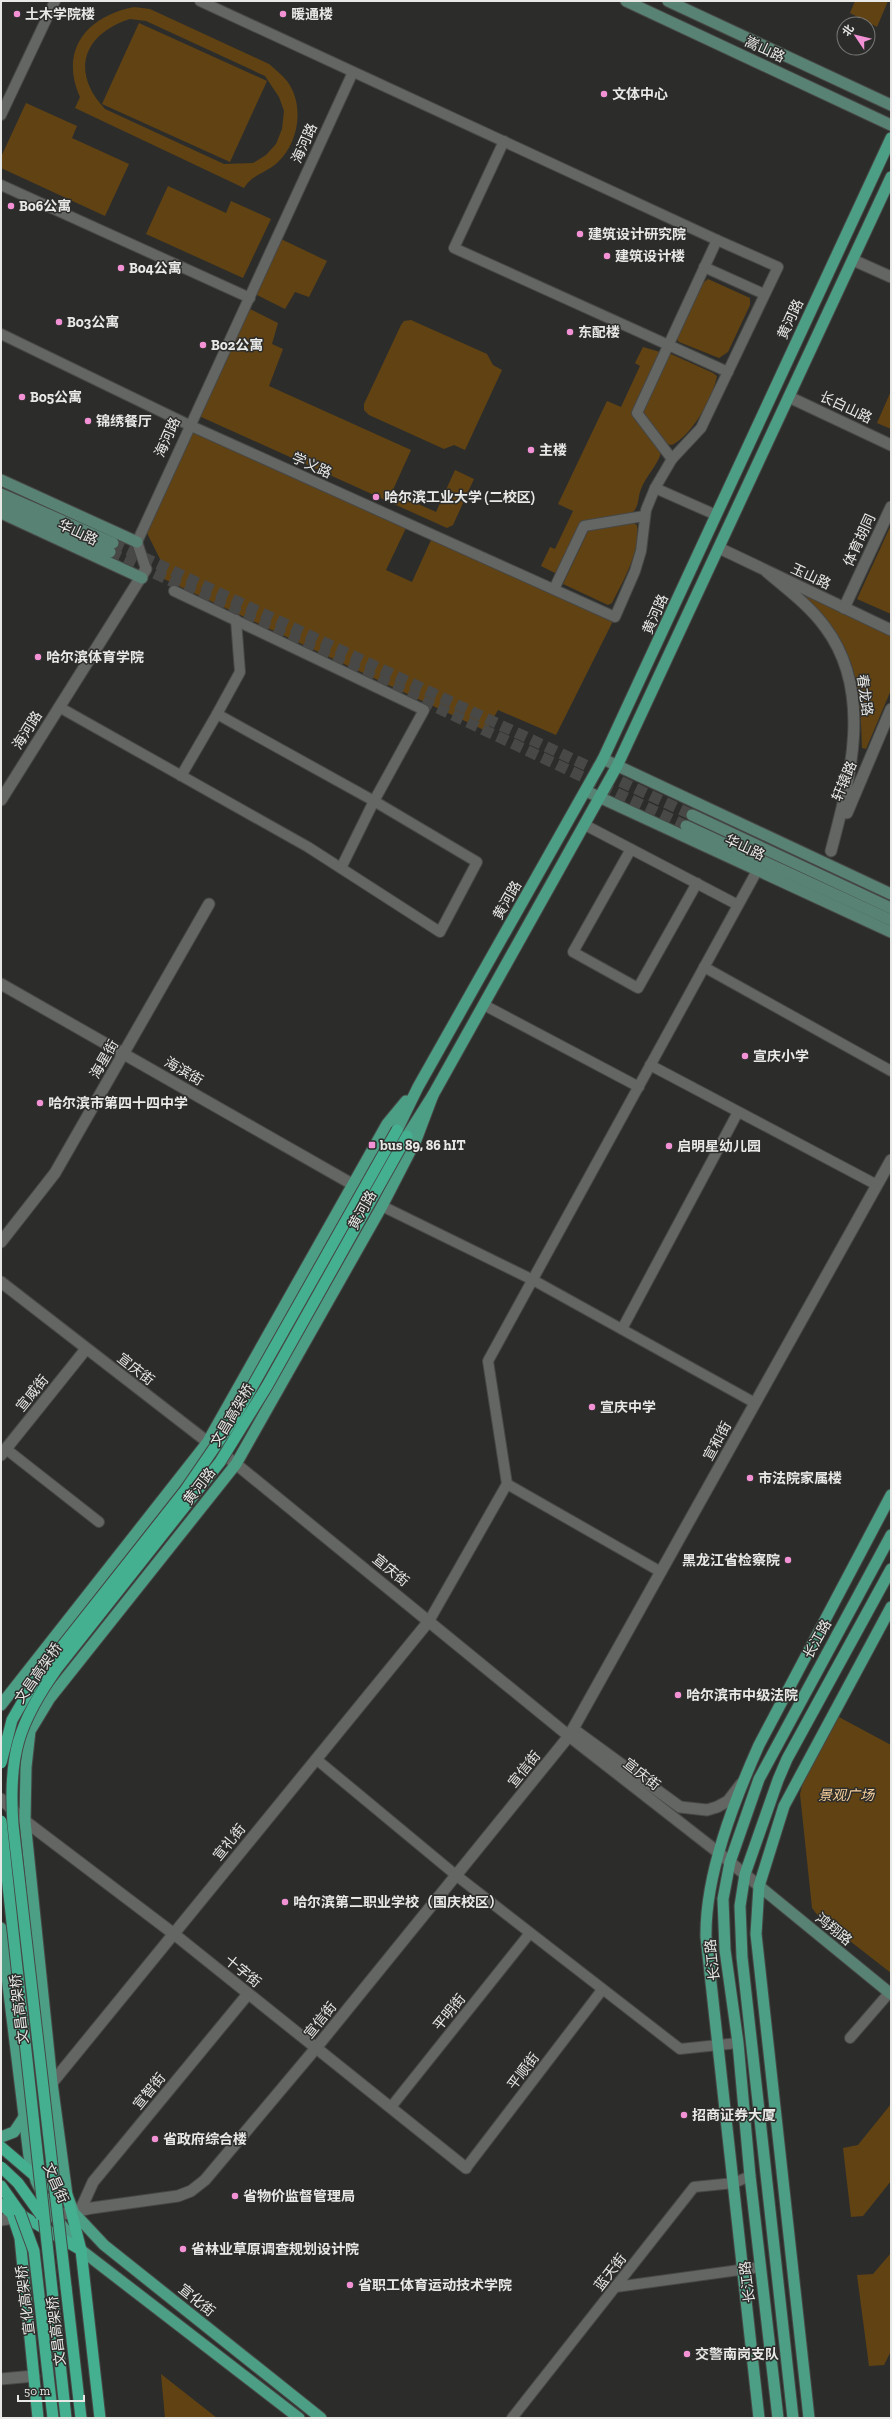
<svg xmlns="http://www.w3.org/2000/svg" width="892" height="2419" font-family="'Zilla Slab','Noto Sans SC',serif">
<rect width="100%" height="100%" fill="#2c2d2b"/>
<g fill="#614213" fill-rule="evenodd">
<polygon points="855,1 888,1 877,27 850,13"/>
<path d="M134,7L150,9L269,64C275,69 282,75 287,81C305,105 299,143 277,163C266,173 251,175 244,188L75,108L80,97C59,50 87,16 134,7ZM130,19L146,21L265,76L279,97L284,111L282,129L276,144L266,155L253,163L224,164L105,109C70,72 83,34 130,19Z"/>
<polygon points="139,23 267,81 230,162 102,104"/>
<polygon points="26,103 77,126 72,138 129,164 105,216 1,168 1,157"/>
<polygon points="168,186 226,213 231,201 271,219 243,278 146,234"/>
<polygon points="281,239 327,261 309,297 295,292 285,309 255,294"/>
<polygon points="708,279 750,298 750,305 728,352 719,358 679,342 676,338 703,283"/>
<polygon points="248,308 278,323 272,344 283,349 269,386 411,450 392,492 436,512 455,470 474,479 453,525 447,528 199,416"/>
<polygon points="411,320 487,354 493,365 502,370 465,450 454,445 444,449 369,415 364,410 364,404 401,325 404,321"/>
<path d="M643,347L660,352L631,414L661,453C657,466 646,476 641,489C637,499 640,508 630,514L582,521L557,574L541,566L550,547L555,549L573,511L558,504L607,401L621,407L640,366L635,363Z"/>
<path d="M671,354L713,373L717,376C713,398 692,435 672,445L666,444L643,413L644,404L668,356Z"/>
<polygon points="891,391 891,429 877,423"/>
<polygon points="193,429 406,528 386,570 412,582 431,540 612,620 615,617 556,735 498,710 486,731 162,578 166,571 146,531"/>
<path d="M630,522L637,525C641,551 623,581 612,603L608,605L563,584L589,529Z"/>
<polygon points="891,525 891,614 857,599"/>
<path d="M806,595L891,633V690L866,749L862,748C861,707 859,662 833,629C825,619 814,609 805,600Z"/>
<polygon points="837,1716 891,1745 891,1973 819,1917 812,1908 800,1794 804,1779"/>
<polygon points="891,2104 891,2181 863,2216 851,2217 843,2148 858,2145"/>
<polygon points="891,2253 891,2351 884,2365 869,2366 857,2275 873,2274"/>
<polygon points="161,2374 217,2418 165,2418"/>
</g>
<g fill="none" stroke-linecap="round" stroke-linejoin="round">
<g stroke="#484947" stroke-width="11" stroke-dasharray="11 5.5" stroke-linecap="butt">
<polyline points="113,543 692,815"/>
<polyline points="110,552 686,826"/>
</g>
<defs>
<g id="minor">
<polyline points="200,1 717,240 637,413 672,459"/>
<polyline points="1,115 55,1"/>
<polyline points="504,141 454,248 728,372"/>
<polyline points="1,185 250,298"/>
<polyline points="704,267 764,294"/>
<polyline points="1,334 189,425 615,617 635,571 641,551 646,510 655,488 672,459 701,428 778,267 717,240"/>
<polyline points="655,488 716,515"/>
<polyline points="146,569 137,542 353,72"/>
<polyline points="554,589 584,526 644,516"/>
<polyline points="174,591 424,710 374,801 341,868"/>
<polyline points="59,707 308,847 440,932 477,862 374,801 217,714 181,776"/>
<polyline points="217,714 240,672 236,620"/>
<polyline points="585,825 738,905"/>
<polyline points="631,849 573,952 638,988 697,883"/>
<polyline points="704,967 891,1071"/>
<polyline points="484,1005 639,1087"/>
<polyline points="650,1065 877,1185"/>
<polyline points="382,1206 533,1280 755,1403"/>
<polyline points="622,1329 738,1112"/>
<polyline points="6,1449 99,1522"/>
<polyline points="507,1484 661,1572"/>
<polyline points="429,1621 507,1484 488,1361 758,869"/>
<polyline points="316,1759 457,1876 680,2049 738,2043"/>
<polyline points="850,2038 889,1993"/>
<polyline points="391,2107 530,1933"/>
<polyline points="466,2168 602,1990"/>
<polyline points="616,2287 761,2267"/>
<polyline points="512,2418 694,2187 734,2183 750,2176"/>
</g>
<g id="tertiary">
<polyline points="853,260 891,277"/>
<polyline points="789,397 891,445"/>
<polyline points="719,548 891,630"/>
<path d="M767,572C787,589 810,606 825,627C874,692 850,779 831,851"/>
<polyline points="844,608 891,507"/>
<polyline points="1,800 146,569"/>
<polyline points="847,813 891,709"/>
<polyline points="1,984 352,1184"/>
<polyline points="1,1242 55,1173 209,904"/>
<polyline points="1,1282 236,1464 569,1736 719,1853 759,1886"/>
<polyline points="1,1455 86,1349"/>
<polyline points="573,1729 680,1807 707,1810 717,1807 728,1801 741,1784"/>
<polyline points="1,1799 25,1821 174,1934 466,2168"/>
<polyline points="52,2083 429,1621"/>
<polyline points="80,2211 93,2182 248,1994"/>
<polyline points="49,2217 92,2208 178,2196 191,2191 205,2180 316,2048 569,1736 891,1160"/>
<polyline points="1,2220 14,2218"/>
<polyline points="1,2379 34,2376"/>
</g>
<g id="secondary">
<polyline points="626,1 891,125"/>
<polyline points="668,1 891,105"/>
<polyline points="1,480 137,542"/>
<polyline points="1,494 113,543"/>
<polyline points="1,503 110,552"/>
<polyline points="1,513 142,578"/>
<polyline points="603,759 891,894"/>
<polyline points="586,791 891,932"/>
<polyline points="692,815 891,908"/>
<polyline points="686,826 891,920"/>
<polyline points="759,1886 891,1994"/>
</g>
<g id="primary">
<polyline points="397,1130 418,1087 603,759 891,138"/>
<polyline points="407,1136 433,1095 617,766 891,177"/>
<polyline points="1,1705 207,1443 387,1124 406,1101"/>
<polyline points="1,1928 29,2156 36,2181 52,2213 81,2250 299,2418"/>
<polyline points="1,2137 14,2132 24,2117"/>
<polyline points="321,2418 104,2245 74,2213 67,2195 52,2083 25,1821 26,1767 30,1731 50,1698 236,1464 382,1206 416,1140 433,1095"/>
<path d="M759,2418L706,1937C705,1875 734,1801 759,1745L891,1495"/>
<polyline points="778,2418 750,2176 738,2043 725,1950 723,1899 730,1862 759,1779 891,1535"/>
<polyline points="793,2418 742,1957 740,1906 745,1874 778,1780 787,1759 891,1569"/>
<polyline points="809,2418 756,1934 759,1886 784,1806 891,1607"/>
</g>
<g id="trunk">
<polyline points="1,2147 34,2175 67,2195 81,2250 100,2418"/>
<polyline points="1,2186 20,2213"/>
<polyline points="1,2204 12,2214 20,2238 38,2418"/>
<polyline points="16,2212 81,2250"/>
<polyline points="66,2287 81,2418"/>
</g>
</defs>
<use href="#minor" stroke="#474846" stroke-width="12"/>
<use href="#tertiary" stroke="#474846" stroke-width="13"/>
<use href="#secondary" stroke="#474846" stroke-width="13"/>
<use href="#primary" stroke="#474846" stroke-width="13"/>
<use href="#trunk" stroke="#474846" stroke-width="13"/>
<use href="#minor" stroke="#646663" stroke-width="10"/>
<use href="#tertiary" stroke="#646663" stroke-width="11"/>
<use href="#secondary" stroke="#588274" stroke-width="11"/>
<use href="#primary" stroke="#4c9e85" stroke-width="11"/>
<use href="#trunk" stroke="#44b090" stroke-width="11"/>
<defs>
<g id="trunk-bridge">
<polyline points="1,1763 12,1720 34,1682 184,1492 234,1419 397,1130"/>
<polyline points="1,1821 66,2418"/>
<polyline points="1,2167 18,2183 41,2215"/>
<polyline points="20,2213 34,2251 53,2418"/>
<path d="M66,2287L13,1825C8,1756 18,1723 58,1667L220,1462L267,1386L407,1136"/>
</g>
</defs>
<use href="#trunk-bridge" stroke="#474846" stroke-width="13" stroke-linecap="butt"/>
<use href="#trunk-bridge" stroke="#44b090" stroke-width="11"/>
</g>
<g fill="#f391d5" stroke="#2c2d2b" stroke-width="1.5">
<circle cx="17" cy="14" r="4"/>
<circle cx="283" cy="14" r="4"/>
<circle cx="604" cy="94" r="4"/>
<circle cx="11" cy="206" r="4"/>
<circle cx="580" cy="234" r="4"/>
<circle cx="607" cy="256" r="4"/>
<circle cx="121" cy="268" r="4"/>
<circle cx="59" cy="322" r="4"/>
<circle cx="570" cy="332" r="4"/>
<circle cx="203" cy="345" r="4"/>
<circle cx="22" cy="397" r="4"/>
<circle cx="88" cy="421" r="4"/>
<circle cx="531" cy="450" r="4"/>
<circle cx="376" cy="497" r="4"/>
<circle cx="38" cy="657" r="4"/>
<circle cx="745" cy="1056" r="4"/>
<circle cx="40" cy="1103" r="4"/>
<rect x="368" y="1141" width="8" height="8" rx="2"/>
<circle cx="669" cy="1146" r="4"/>
<circle cx="592" cy="1407" r="4"/>
<circle cx="750" cy="1478" r="4"/>
<circle cx="788" cy="1560" r="4"/>
<circle cx="678" cy="1695" r="4"/>
<circle cx="285" cy="1902" r="4"/>
<circle cx="684" cy="2115" r="4"/>
<circle cx="155" cy="2139" r="4"/>
<circle cx="235" cy="2196" r="4"/>
<circle cx="183" cy="2249" r="4"/>
<circle cx="350" cy="2285" r="4"/>
<circle cx="687" cy="2354" r="4"/>
</g>
<g text-anchor="middle" stroke-width="3" stroke-linejoin="round" paint-order="stroke">
<g font-size="14" font-weight="bold" fill="#e8e9e7" stroke="#2c2d2b" text-anchor="start">
<text x="25" y="19">土木学院楼</text>
<text x="291" y="19">暖通楼</text>
<text x="612" y="99">文体中心</text>
<text x="19" y="211">B06公寓</text>
<text x="588" y="239">建筑设计研究院</text>
<text x="615" y="261">建筑设计楼</text>
<text x="129" y="273">B04公寓</text>
<text x="67" y="327">B03公寓</text>
<text x="578" y="337">东配楼</text>
<text x="211" y="350">B02公寓</text>
<text x="30" y="402">B05公寓</text>
<text x="96" y="426">锦绣餐厅</text>
<text x="539" y="455">主楼</text>
<text x="384" y="502">哈尔滨工业大学 (二校区)</text>
<text x="46" y="662">哈尔滨体育学院</text>
<text x="753" y="1061">宣庆小学</text>
<text x="48" y="1108">哈尔滨市第四十四中学</text>
<text x="380" y="1150">bus 89, 86 hIT</text>
<text x="677" y="1151">启明星幼儿园</text>
<text x="600" y="1412">宣庆中学</text>
<text x="758" y="1483">市法院家属楼</text>
<text x="780" y="1565" text-anchor="end">黑龙江省检察院</text>
<text x="686" y="1700">哈尔滨市中级法院</text>
<text x="293" y="1907">哈尔滨第二职业学校（国庆校区）</text>
<text x="692" y="2120">招商证券大厦</text>
<text x="163" y="2144">省政府综合楼</text>
<text x="243" y="2201">省物价监督管理局</text>
<text x="191" y="2254">省林业草原调查规划设计院</text>
<text x="358" y="2290">省职工体育运动技术学院</text>
<text x="695" y="2359">交警南岗支队</text>
</g>
<g font-size="14" fill="#e8e9e7" stroke="#2c2d2b">
<text transform="translate(765 49) rotate(25)" y="5">嵩山路</text>
<text transform="translate(304 143) rotate(-66)" y="5">海河路</text>
<text transform="translate(790 319) rotate(-65)" y="5">黄河路</text>
<text transform="translate(846 407) rotate(25)" y="5">长白山路</text>
<text transform="translate(167 437) rotate(-66)" y="5">海河路</text>
<text transform="translate(312 465) rotate(24)" y="5">学义路</text>
<text transform="translate(78 532) rotate(25)" y="5">华山路</text>
<text transform="translate(859 540) rotate(-65)" y="5">体育胡同</text>
<text transform="translate(811 576) rotate(25)" y="5">玉山路</text>
<text transform="translate(655 614) rotate(-66)" y="5">黄河路</text>
<text transform="translate(865 695) rotate(82)" y="5">春龙路</text>
<text transform="translate(27 730) rotate(-58)" y="5">海河路</text>
<text transform="translate(844 781) rotate(-67)" y="5">轩辕路</text>
<text transform="translate(745 847) rotate(25)" y="5">华山路</text>
<text transform="translate(507 900) rotate(-60)" y="5">黄河路</text>
<text transform="translate(104 1059) rotate(-60)" y="5">海星街</text>
<text transform="translate(184 1071) rotate(30)" y="5">海滨街</text>
<text transform="translate(362 1210) rotate(-61)" y="5">黄河路</text>
<text transform="translate(136 1369) rotate(38)" y="5">宣庆街</text>
<text transform="translate(32 1393) rotate(-51)" y="5">宣威街</text>
<text transform="translate(232 1415) rotate(-59)" y="5">文昌高架桥</text>
<text transform="translate(717 1441) rotate(-61)" y="5">宣和街</text>
<text transform="translate(199 1486) rotate(-52)" y="5">黄河路</text>
<text transform="translate(391 1570) rotate(39)" y="5">宣庆街</text>
<text transform="translate(817 1639) rotate(-61)" y="5">长江路</text>
<text transform="translate(38 1673) rotate(-55)" y="5">文昌高架桥</text>
<text transform="translate(524 1769) rotate(-51)" y="5">宣信街</text>
<text transform="translate(642 1774) rotate(38)" y="5">宣庆街</text>
<text transform="translate(229 1842) rotate(-51)" y="5">宣礼街</text>
<text transform="translate(834 1929) rotate(39)" y="5">鸿翔路</text>
<text transform="translate(712 1960) rotate(-96)" y="5">长江路</text>
<text transform="translate(243 1971) rotate(39)" y="5">十字街</text>
<text transform="translate(19 2009) rotate(-97)" y="5">文昌高架桥</text>
<text transform="translate(449 2012) rotate(-51)" y="5">平明街</text>
<text transform="translate(320 2020) rotate(-51)" y="5">宣信街</text>
<text transform="translate(523 2071) rotate(-53)" y="5">平顺街</text>
<text transform="translate(149 2091) rotate(-51)" y="5">宣智街</text>
<text transform="translate(56 2183) rotate(66)" y="5">文昌街</text>
<text transform="translate(610 2272) rotate(-52)" y="5">蓝天街</text>
<text transform="translate(747 2282) rotate(-97)" y="5">长江路</text>
<text transform="translate(25 2300) rotate(-97)" y="5">宣化高架桥</text>
<text transform="translate(197 2300) rotate(39)" y="5">宣化街</text>
<text transform="translate(56 2331) rotate(-97)" y="5">文昌高架桥</text>
</g>
<g font-size="14" font-style="italic" fill="#f6ce9a" stroke="#2c2d2b">
<text x="846" y="1800">景观广场</text>
</g>
</g>
<rect width="892" height="2419" fill="none" stroke="#e8e9e7" stroke-width="4"/>
<g transform="translate(856 36) rotate(305)"><circle r="19" fill="#2c2d2b" stroke="#777876"/>
<path d="M0-3L7 15L0 10L-7 15Z" fill="#f391d5"/>
<text y="-6" font-size="11" font-weight="bold" text-anchor="middle" fill="#e8e9e7">北</text>
</g>
<path d="M18 2395v6h66v-6" fill="none" stroke="#e8e9e7" stroke-width="2"/>
<text x="24" y="2395" font-size="12" fill="#e8e9e7" stroke="#2c2d2b" stroke-width="3" paint-order="stroke">50 m</text>
</svg>
